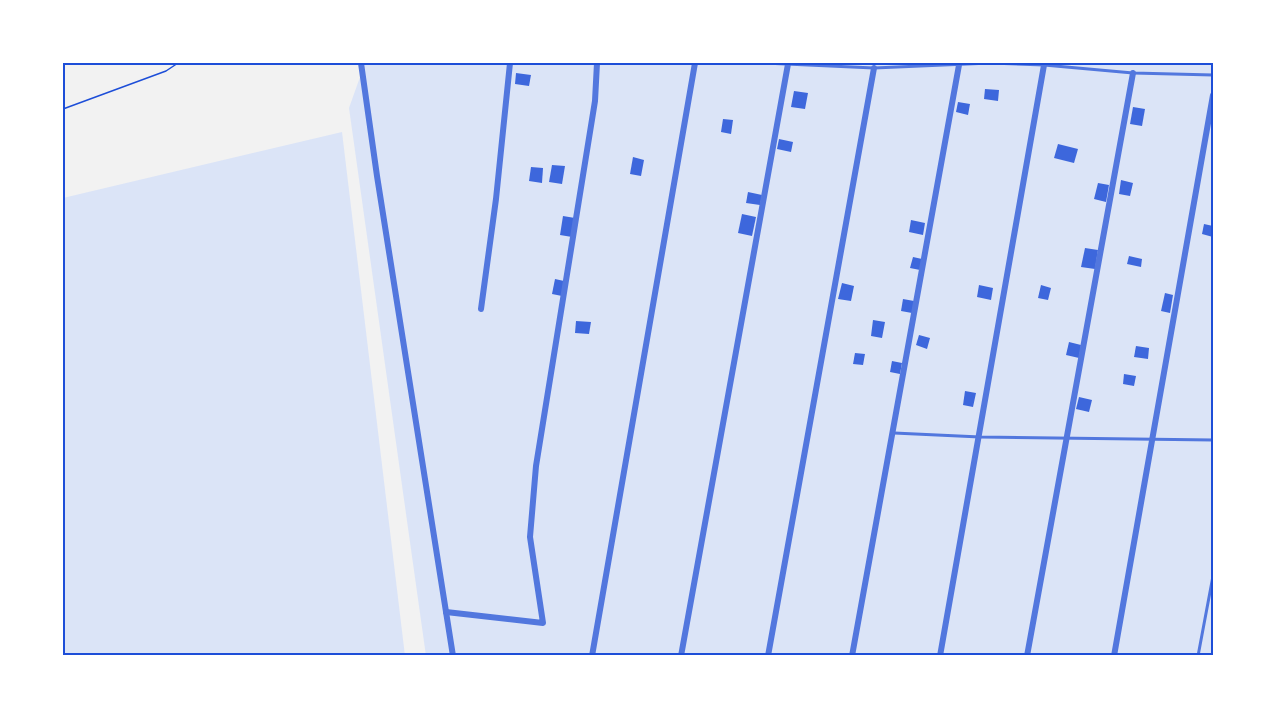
<svg xmlns="http://www.w3.org/2000/svg" width="1276" height="719" font-family="'PT Sans',sans-serif">
<rect width="100%" height="100%" fill="#f2f2f2"/>
<g fill="#dbe4f7">
<polygon points="365,63 1213,64 1213,656 426,656 349,108"/>
<polygon points="342,132 405,656 63,656 63,198"/>
</g>
<g fill="#3d67dc">
<polygon points="516,73 531,75 529,86 515,84"/>
<polygon points="985,89 999,90 998,101 984,99"/>
<polygon points="794,91 808,93 805,109 791,107"/>
<polygon points="958,102 970,104 968,115 956,112"/>
<polygon points="1133,107 1145,109 1142,126 1130,124"/>
<polygon points="723,119 733,120 731,134 721,132"/>
<polygon points="779,139 793,142 791,152 777,149"/>
<polygon points="1058,144 1078,149 1074,163 1054,158"/>
<polygon points="633,157 644,160 641,176 630,174"/>
<polygon points="552,165 565,166 562,184 549,182"/>
<polygon points="531,167 543,168 542,183 529,181"/>
<polygon points="1121,180 1133,183 1130,196 1119,194"/>
<polygon points="1098,183 1109,185 1106,202 1094,199"/>
<polygon points="748,192 762,195 760,205 746,203"/>
<polygon points="742,214 756,217 752,236 738,233"/>
<polygon points="563,216 575,218 572,237 560,235"/>
<polygon points="911,220 925,223 923,235 909,232"/>
<polygon points="1204,224 1213,226 1213,237 1202,234"/>
<polygon points="1085,248 1098,250 1095,269 1081,267"/>
<polygon points="1129,256 1142,259 1141,267 1127,264"/>
<polygon points="913,257 922,259 920,270 910,268"/>
<polygon points="555,279 564,281 562,296 552,294"/>
<polygon points="842,283 854,286 851,301 838,299"/>
<polygon points="979,285 993,288 991,300 977,297"/>
<polygon points="1041,285 1051,288 1048,300 1038,298"/>
<polygon points="1165,293 1173,295 1170,313 1161,311"/>
<polygon points="903,299 914,301 912,313 901,311"/>
<polygon points="873,320 885,322 882,338 871,336"/>
<polygon points="576,321 591,322 589,334 575,333"/>
<polygon points="919,335 930,338 927,349 916,345"/>
<polygon points="1069,342 1081,345 1079,358 1066,355"/>
<polygon points="1136,346 1149,348 1148,359 1134,357"/>
<polygon points="855,353 865,354 863,365 853,364"/>
<polygon points="892,361 902,363 900,374 890,372"/>
<polygon points="1124,374 1136,376 1134,386 1123,384"/>
<polygon points="965,391 976,393 973,407 963,405"/>
<polygon points="1079,397 1092,400 1089,412 1076,409"/>
</g>
<g fill="none" stroke-linecap="round" stroke-linejoin="round">
<polyline stroke="#1d4ed8" stroke-width="1.5" points="63,109 166,71 178,63"/>
<g stroke="#5277de" stroke-width="3">
<polyline points="764,63 874,68 990,63 1044,65 1133,73 1213,75"/>
<polyline points="894,433 980,437 1213,440"/>
<polyline points="1198,656 1213,576"/>
</g>
<g stroke="#5277de" stroke-width="6">
<polyline points="361,63 377,176 453,656"/>
<polyline points="481,309 496,199 510,63"/>
<polyline points="446,612 543,623 530,537 536,466 595,101 597,63"/>
<polyline points="592,656 695,63"/>
<polyline points="681,656 788,64"/>
<polyline points="768,656 874,68"/>
<polyline points="852,656 959,65"/>
<polyline points="940,656 1044,65"/>
<polyline points="1027,656 1133,73"/>
<polyline points="1114,656 1213,95"/>
</g>
</g>
<rect width="1276" height="719" fill="none" stroke="#ffffff" stroke-width="129"/>
<rect x="64" y="64" width="1148" height="590" fill="none" stroke="#1d4ed8" stroke-width="2"/>
</svg>
